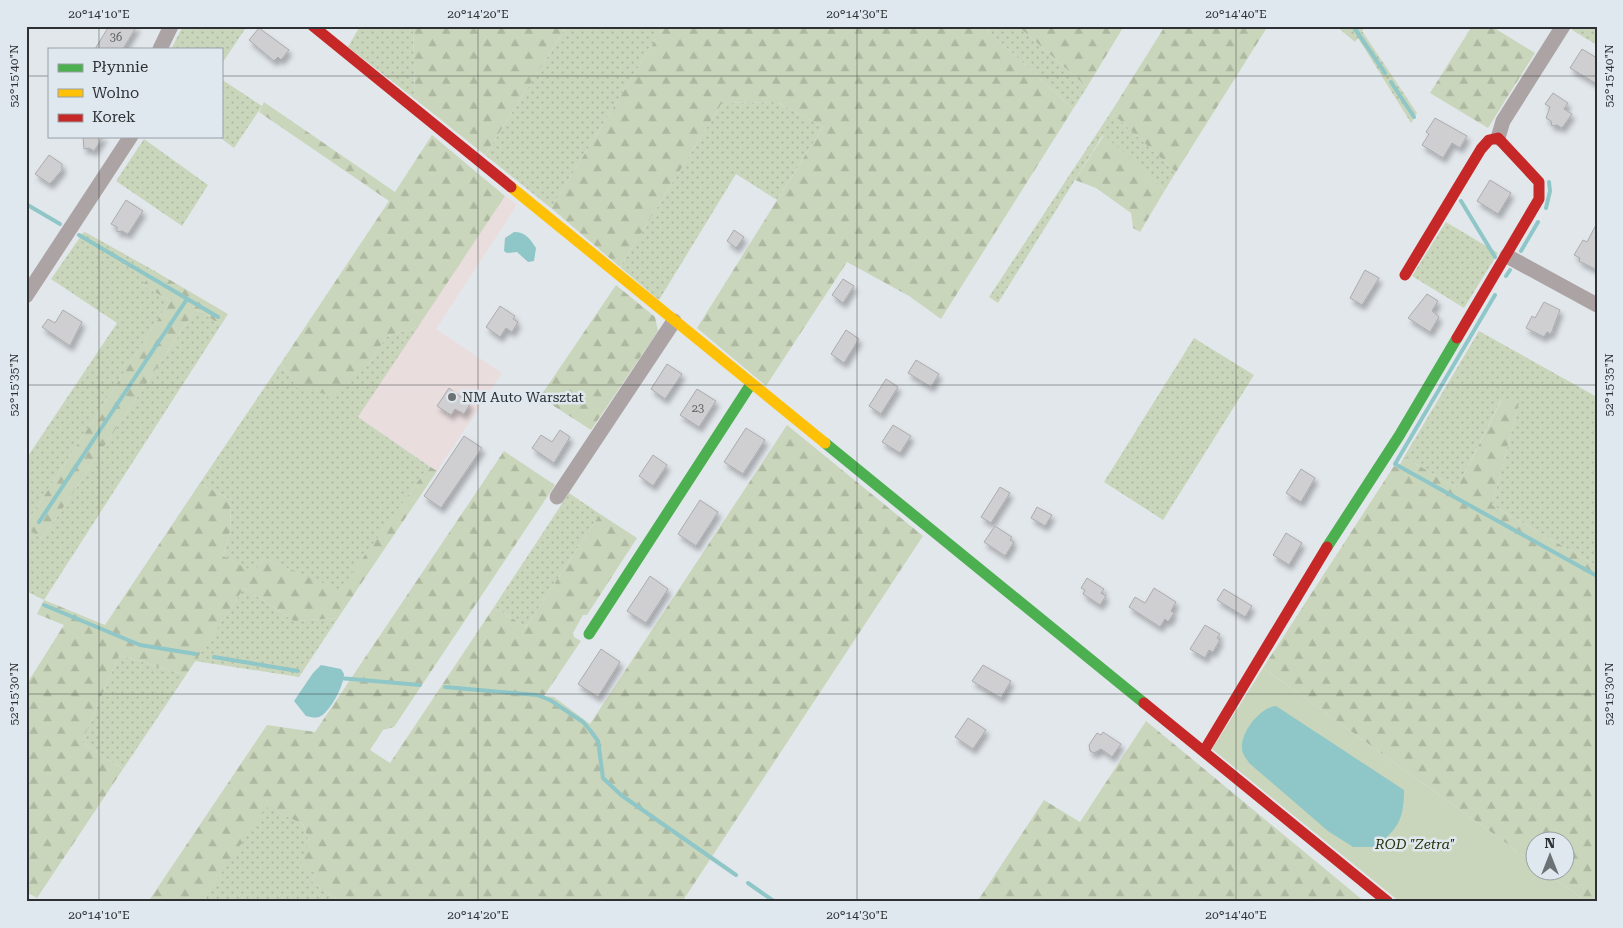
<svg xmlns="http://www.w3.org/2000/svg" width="1623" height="928" font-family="'Roboto Serif',serif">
<defs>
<pattern id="grass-dots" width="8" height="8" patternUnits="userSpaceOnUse" patternTransform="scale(1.25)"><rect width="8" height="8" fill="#cad6bb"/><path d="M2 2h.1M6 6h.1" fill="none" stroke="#aeb8a1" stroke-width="1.8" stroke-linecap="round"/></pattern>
<pattern id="forest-firs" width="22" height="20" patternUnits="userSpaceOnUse" patternTransform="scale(1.25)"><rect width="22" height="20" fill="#cad6bb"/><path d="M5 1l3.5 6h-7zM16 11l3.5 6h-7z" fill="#aeb8a1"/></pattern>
<filter id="shadow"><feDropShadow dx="3" dy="5" stdDeviation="2.5" flood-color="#0004"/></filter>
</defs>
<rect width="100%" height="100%" fill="#e2e7ec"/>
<polygon fill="#eaddde" points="505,196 517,205 436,329 502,373 437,471 358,417"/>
<g fill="url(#grass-dots)">
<polygon points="183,26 247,26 221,65 221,49 171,49"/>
<polygon points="360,26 413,26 415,99 348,47"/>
<polygon points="567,26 664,26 551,208 485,155"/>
<polygon points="983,26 1018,26 1087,87 1073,109"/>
<polygon points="1336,26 1365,26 1362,31 1417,113 1411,123 1358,38 1355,42"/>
<polygon points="1574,26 1597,26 1597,45 1572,30"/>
<polygon points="221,79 262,106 234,148 218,136 221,136"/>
<polygon points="777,102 823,127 777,200 736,174 659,300 620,267 722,103"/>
<polygon points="1111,112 1176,172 1165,190 1103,135 998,303 989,297"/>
<polygon points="144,139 208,185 182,226 116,181"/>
<polygon points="1446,222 1498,253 1464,308 1412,276"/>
<polygon points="85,232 153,270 143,285 170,301 26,524 26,459 117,323 51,279 83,233"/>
<polygon points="196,309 221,325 44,600 26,591 26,527 42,539"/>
<polygon points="418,327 358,417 429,466 340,591 264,558 254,573 223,556 230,532 231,500 200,483 281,363 298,388 368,365 387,336"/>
<polygon points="1479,331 1597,397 1597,566 1492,505 1519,403 1501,400 1457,488 1404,457"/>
<polygon points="1194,338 1254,375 1163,520 1104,482"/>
<polygon points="569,493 600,514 526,627 494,607"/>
<polygon points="244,588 294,621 338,618 299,677 195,661"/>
<polygon points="119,655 186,675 123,769 82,742"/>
<polygon points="265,806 303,824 309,841 316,874 311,882 341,902 202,902"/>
</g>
<g fill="url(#forest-firs)">
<polygon points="413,26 567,26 485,155 415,99"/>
<polygon points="664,26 983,26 1073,109 941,319 909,296 847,262 766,386 697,328 823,127 777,102 722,103 620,267 551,208"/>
<polygon points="1018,26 1124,26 1087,87"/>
<polygon points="1165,26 1268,26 1176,172 1111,112"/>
<polygon points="1472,26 1491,26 1535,53 1488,128 1430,93"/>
<polygon points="264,102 395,192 432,135 505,196 418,327 387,336 368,365 335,396 298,388 281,363 389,201 259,112"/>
<polygon points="1104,135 1165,190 1140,232 1133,228 1131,213 1096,188 1075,180"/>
<polygon points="153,270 228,314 221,325 196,309 42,539 26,527 26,524 170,301 143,285"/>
<polygon points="616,285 655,317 658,331 591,430 540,397"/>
<polygon points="1502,399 1519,403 1492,505 1597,566 1597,902 1587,902 1544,871 1566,870 1566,840 1536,840 1535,864 1263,668 1394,466 1398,468 1404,457 1457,488"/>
<polygon points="787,425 923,536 682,902 341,902 311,882 316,874 301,865 309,841 303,824 266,807 202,902 148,902 267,725 315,732 504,451 555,485 394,727 383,730 370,750 390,763 494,607 526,627 600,514 637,538 587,615 583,615 573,633 574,637 581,641 544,696 554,697 590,724"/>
<polygon points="429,466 437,471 338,618 294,621 244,588 186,675 119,655 82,742 123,769 37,898 26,892 26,685 64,625 37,614 44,600 105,625 200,483 231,500 230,532 223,556 254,572 264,558 340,590"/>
<polygon points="1146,721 1365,902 977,902 1044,800 1080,822"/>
</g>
<polygon fill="#cad6bb" points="1263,668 1535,864 1536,870 1544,871 1587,902 1400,902 1212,749"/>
<g fill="#8fc6c7">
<path d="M514,232C526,232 530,239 536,248L534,261L528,262L517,252L507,253L504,251L505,238Z"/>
<path d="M321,665L341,669L344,674C344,685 331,710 321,716C316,719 311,717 306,716L294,701L313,673Z"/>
<path d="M1276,706L1404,790C1404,820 1398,828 1376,847H1353L1328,831L1249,763C1247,759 1242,754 1242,749C1240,733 1260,707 1276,706Z"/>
</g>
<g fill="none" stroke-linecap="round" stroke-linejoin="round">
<g stroke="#8fc6c7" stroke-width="4">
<polyline points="1353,26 1385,73"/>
<polyline points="1391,82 1414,117"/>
<polyline points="1461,201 1495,257"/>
<polyline points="26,204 60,224"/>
<polyline points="1546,208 1550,191 1549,182"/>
<polyline points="79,235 218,317"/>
<polyline points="1521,251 1538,222"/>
<polyline points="1506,276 1510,270"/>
<polyline points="1495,295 1395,464 1597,576"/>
<polyline points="39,522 187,299"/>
<polyline points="44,605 140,645 196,654"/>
<polyline points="214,657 298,671"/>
<polyline points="339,678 420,685"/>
<polyline points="445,687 537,695 550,700 583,722 590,730 598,741 603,778 621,795 736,875"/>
<polyline points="748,883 775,902"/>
</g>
</g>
<g fill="#cfcfd1" stroke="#ababad" filter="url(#shadow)">
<polygon points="109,26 137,26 123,49 95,49"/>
<polygon points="259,28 289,50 281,60 278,57 274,61 249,40"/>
<polygon points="1582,49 1597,58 1597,84 1570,68"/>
<polygon points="1553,93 1568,103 1564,109 1572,114 1562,128 1557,125 1552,126 1551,121 1546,118 1550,107 1545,104"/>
<polygon points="1435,118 1467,136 1460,148 1452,143 1443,158 1422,145 1429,134 1426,132"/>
<polygon points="83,136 104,136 94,151 89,148 84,149"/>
<polygon points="49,155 62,164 62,170 50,184 35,174"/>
<polygon points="1490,180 1511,193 1498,214 1477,201"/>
<polygon points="126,200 143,211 128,234 122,231 117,232 117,227 111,224"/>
<polygon points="1597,223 1597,270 1579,261 1580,258 1574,255 1583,240 1587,242"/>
<polygon points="734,230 744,237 736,248 727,241"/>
<polygon points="1365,270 1379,278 1362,305 1350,298"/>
<polygon points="843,279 854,286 843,303 832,295"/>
<polygon points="1427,294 1438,301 1432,311 1439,317 1430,332 1408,318"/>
<polygon points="1544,302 1560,310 1551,334 1547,332 1544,337 1526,328 1532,316 1535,318"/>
<polygon points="500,306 515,316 513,319 518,322 512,332 506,328 500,337 486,327"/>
<polygon points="63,310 82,322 70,346 42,327 48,319 55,323"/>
<polygon points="846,330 859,339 844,363 831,354"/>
<polygon points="916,360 939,374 931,387 908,373"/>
<polygon points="667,364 682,374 665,399 651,389"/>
<polygon points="886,379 898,387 881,414 869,406"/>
<polygon points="449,388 470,404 464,414 455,409 451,415 437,406"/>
<polygon points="697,389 716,401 699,427 680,415"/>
<polygon points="893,425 911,436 900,453 882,442"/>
<polygon points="746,428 765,440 743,474 724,462"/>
<polygon points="560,430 570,437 554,463 532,448 541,435 552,442"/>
<polygon points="464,436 482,448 441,508 424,496"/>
<polygon points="653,455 667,465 653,486 639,476"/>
<polygon points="1301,469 1315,478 1301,502 1286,493"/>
<polygon points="1000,487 1010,493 991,523 981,517"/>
<polygon points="700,500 718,512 696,546 678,534"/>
<polygon points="1037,507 1052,515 1045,526 1031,518"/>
<polygon points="995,526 1012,537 1010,540 1014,542 1005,556 984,542"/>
<polygon points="1286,533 1302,543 1289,565 1273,555"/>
<polygon points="650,576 668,589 646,623 627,611"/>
<polygon points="1087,578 1104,589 1101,593 1106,596 1100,605 1083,594 1085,590 1081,588"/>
<polygon points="1154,588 1176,602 1171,611 1174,613 1168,622 1165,619 1160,627 1129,607 1135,597 1145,603"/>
<polygon points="1224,589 1252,606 1245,617 1217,600"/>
<polygon points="1205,625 1220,634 1217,638 1220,640 1213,652 1209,650 1205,658 1190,649"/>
<polygon points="601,649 620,662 598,697 578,684"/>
<polygon points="983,665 1011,681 1001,698 972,681"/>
<polygon points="968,718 986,730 973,749 955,737"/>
<polygon points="1103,732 1121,744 1112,757 1101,749 1094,753 1090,751 1089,745 1097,733 1101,735"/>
</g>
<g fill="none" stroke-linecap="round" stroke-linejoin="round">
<g stroke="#aca4a4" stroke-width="15">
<polyline points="160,49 171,26"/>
<polyline points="1498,138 1503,121 1563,26"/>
<polyline points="1507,256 1597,305"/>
<polyline points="26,296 131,136"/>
<polyline points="557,497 674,321"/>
</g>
<g stroke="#4caf50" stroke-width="11">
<polyline points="825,443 1144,703"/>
<polyline points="1327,547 1399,436 1457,338"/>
<polyline points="589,634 751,384"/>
</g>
<polyline stroke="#ffc107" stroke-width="11" points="511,187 825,443"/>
<g stroke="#c62828" stroke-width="11">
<polyline points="313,26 511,187"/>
<polyline points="1405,275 1481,149 1489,140 1498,138 1539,182 1539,199 1457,338"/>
<polyline points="1144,703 1388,902"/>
<polyline points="1204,751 1327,547"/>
</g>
</g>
<path fill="none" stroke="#2d3133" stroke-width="1" stroke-opacity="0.45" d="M99,26V49M478,26V902M857,26V902M1236,26V902M26,76H49M221,76H1597M99,136V902M26,385H1597M26,694H1597"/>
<circle fill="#6c7174" stroke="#dfe8ef" stroke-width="2" cx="452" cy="397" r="5"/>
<g text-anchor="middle" stroke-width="5" stroke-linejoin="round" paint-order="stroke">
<g font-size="11" fill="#56595b">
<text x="116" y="41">36</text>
<text x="698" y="412">23</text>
</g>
<g font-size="14" fill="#2d3133" stroke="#dfe8ef" text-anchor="start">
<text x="462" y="402">NM Auto Warsztat</text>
</g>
<g font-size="14" font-style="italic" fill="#253006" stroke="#dfe8ef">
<text x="1415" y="849">ROD "Zetra"</text>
</g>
</g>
<rect width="1623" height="928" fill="none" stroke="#dfe8ef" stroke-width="55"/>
<rect x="48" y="48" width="175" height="90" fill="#dfe8ef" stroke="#989fa4"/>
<rect x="58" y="64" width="25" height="8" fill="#4caf50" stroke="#989fa4"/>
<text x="92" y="72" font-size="15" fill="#2d3133">Płynnie</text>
<rect x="58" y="89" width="25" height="8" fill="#ffc107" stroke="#989fa4"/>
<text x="92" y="98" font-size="15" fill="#2d3133">Wolno</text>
<rect x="58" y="114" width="25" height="8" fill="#c62828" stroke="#989fa4"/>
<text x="92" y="122" font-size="15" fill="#2d3133">Korek</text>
<g transform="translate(1550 856)"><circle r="24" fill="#dfe8ef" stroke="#989fa4"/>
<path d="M0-4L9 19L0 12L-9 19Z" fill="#6c7174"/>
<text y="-8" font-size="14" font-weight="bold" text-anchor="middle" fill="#2d3133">N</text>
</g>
<rect x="28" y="28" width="1568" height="872" fill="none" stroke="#2d3133" stroke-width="2"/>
<g font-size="12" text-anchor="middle" fill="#2d3133">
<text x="99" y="18">20°14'10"E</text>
<text x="478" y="18">20°14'20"E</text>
<text x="857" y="18">20°14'30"E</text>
<text x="1236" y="18">20°14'40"E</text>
<text transform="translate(14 76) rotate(-90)" y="4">52°15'40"N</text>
<text transform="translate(1609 76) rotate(-90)" y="4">52°15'40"N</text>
<text transform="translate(14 385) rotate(-90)" y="4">52°15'35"N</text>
<text transform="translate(1609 385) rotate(-90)" y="4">52°15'35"N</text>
<text transform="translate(14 694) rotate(-90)" y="4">52°15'30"N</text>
<text transform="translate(1609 694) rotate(-90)" y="4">52°15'30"N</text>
<text x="99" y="919">20°14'10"E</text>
<text x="478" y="919">20°14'20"E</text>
<text x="857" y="919">20°14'30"E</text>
<text x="1236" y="919">20°14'40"E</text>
</g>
</svg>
